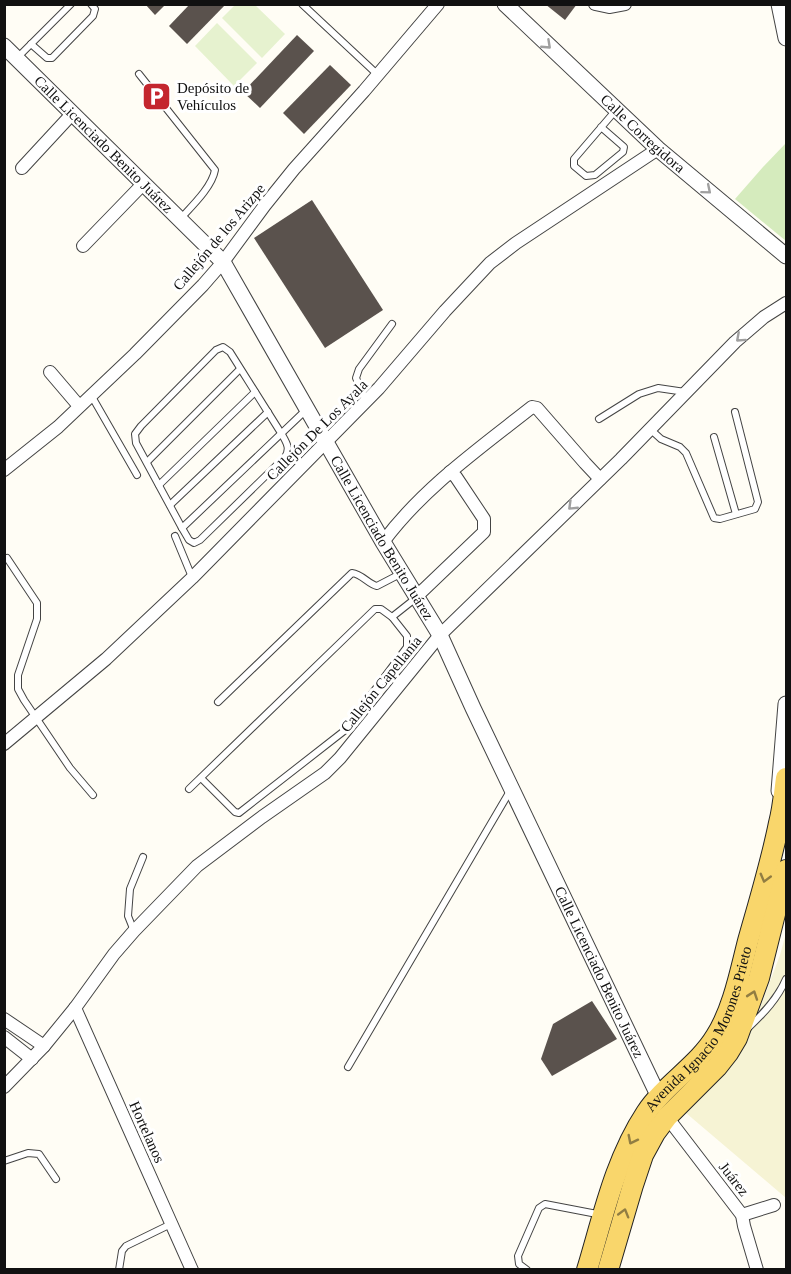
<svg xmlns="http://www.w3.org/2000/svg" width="791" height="1274" font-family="'Times New Roman',serif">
<rect width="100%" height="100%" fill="#fffdf5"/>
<polygon fill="#f6f3d4" points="786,933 786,1198 686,1113 740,1053 755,1021 780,955"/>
<polygon fill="#d5ebbd" points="786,143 786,241 735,199 763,167"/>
<g fill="#e6f2cf">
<polygon points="236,4 255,5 285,34 262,58 222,18"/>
<polygon points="217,23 257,63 234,86 195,46"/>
</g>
<g fill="#5a524d">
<polygon points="145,4 166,4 155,15"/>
<polygon points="190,4 226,4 187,44 169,26"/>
<polygon points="545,4 577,4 565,20"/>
<polygon points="297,35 314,51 260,108 243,92"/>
<polygon points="330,65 351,85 304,134 283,113"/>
<polygon points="312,200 383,310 325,348 254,238"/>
<polygon points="592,1001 617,1039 552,1076 541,1059 553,1024"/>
</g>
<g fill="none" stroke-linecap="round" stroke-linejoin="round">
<defs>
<g id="service">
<polyline points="302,4 378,75"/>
<polyline points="31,44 47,58 52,58 93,16 95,9 91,4"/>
<polyline points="18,57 71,4"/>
<path d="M139,74L215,170C212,187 192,206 181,218"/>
<polyline points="601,127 624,147 623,152 595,175 586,176 574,166 574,159 616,110"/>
<path d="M223,347L230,352L281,433C286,442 291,448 285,457L200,540L194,543L189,540L182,528L136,443L135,434L141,426L216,350Z"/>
<polyline points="91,395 137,475"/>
<polyline points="366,401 356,378 359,369 392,324"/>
<polyline points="599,419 639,394 658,388 685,392"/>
<polyline points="650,429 661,439 680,447 686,453 714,518 720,519 755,509 758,502 735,412"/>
<polyline points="714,437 736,514"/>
<polyline points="147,462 240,369"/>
<polyline points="159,485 255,392"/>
<polyline points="170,505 268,412"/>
<polyline points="182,528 307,409"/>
<polyline points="175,536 192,577"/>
<polyline points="7,558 37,603 37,619 18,675 18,689 24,700 70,768 93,795"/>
<path d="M218,702L352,573C362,574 368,584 377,586L402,573"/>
<polyline points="201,778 235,812 239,813 344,731 407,647 407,636 392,617 416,598"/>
<polyline points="189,789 375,609 381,609 392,617"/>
<polyline points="134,931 128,916 130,889 143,857"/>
<path d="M748,1028C764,1013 778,998 786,979"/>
<polyline points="348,1067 510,791"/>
<polyline points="4,1161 28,1153 39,1154 56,1179"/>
<polyline points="119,1270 122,1251 126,1246 171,1224"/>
<polyline points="527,1270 519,1264 518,1256 539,1208 545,1204 597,1214"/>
</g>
<g id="minor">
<polyline points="595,4 609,7 625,4"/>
<polyline points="22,168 72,114"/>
<polyline points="83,246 144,183"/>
<polyline points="50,372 79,406"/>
<polyline points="4,470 58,427 135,354 203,285 223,262 265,205 294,169 364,91 438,4"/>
<path d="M383,542C423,488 480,448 532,407L537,408L585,463L600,479"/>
<polyline points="416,597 484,532 484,519 456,477 450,472"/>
<polyline points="4,744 106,659 192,578 379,388 445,311 490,263 516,243 658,149"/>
<polyline points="75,1008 192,1270"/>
<polyline points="4,1019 44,1046"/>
<polyline points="4,1037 32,1059"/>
<polyline points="4,1087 44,1046 75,1008 114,954 134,931 197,866 262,817 325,773 340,758 440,635 621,459 735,342 764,317 786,303"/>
<polyline points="667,1117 742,1215 744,1226 757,1270"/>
<polyline points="742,1215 774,1205"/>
</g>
<g id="tertiary">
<path id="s1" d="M505,4L658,149L786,256"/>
<polyline points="779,4 786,38"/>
<path id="s2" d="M4,46L223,262L383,542L440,635L473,708L659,1097"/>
<polyline points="779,791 786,704"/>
</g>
<g id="primary">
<path id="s3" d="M587,1270C603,1217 615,1160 646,1113C665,1084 698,1066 716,1036C733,1009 740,972 748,941C759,902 771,863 779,823C783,808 784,793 786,778"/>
<polyline points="608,1270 633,1185 643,1155 655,1133 667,1117 717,1067 728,1053 737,1038 759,978 786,870"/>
</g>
</defs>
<use href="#service" stroke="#444" stroke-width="8"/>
<use href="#minor" stroke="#444" stroke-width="14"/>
<use href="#tertiary" stroke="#444" stroke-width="17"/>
<use href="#primary" stroke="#222" stroke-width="22"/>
<use href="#service" stroke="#fff" stroke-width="6"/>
<use href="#minor" stroke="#fff" stroke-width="12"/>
<use href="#tertiary" stroke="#fff" stroke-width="15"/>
<use href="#primary" stroke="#f9d66b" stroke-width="20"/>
</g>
<defs><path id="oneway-chevron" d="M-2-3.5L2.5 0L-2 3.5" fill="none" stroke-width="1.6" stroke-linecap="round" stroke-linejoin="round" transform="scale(1.5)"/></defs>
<g stroke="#a0a0a0">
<use href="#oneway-chevron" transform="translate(547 45) rotate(43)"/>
<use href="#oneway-chevron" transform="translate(707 190) rotate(40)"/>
<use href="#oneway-chevron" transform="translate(740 338) rotate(138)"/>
<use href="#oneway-chevron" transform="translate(572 506) rotate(136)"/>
</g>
<g stroke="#917d42">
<use href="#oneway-chevron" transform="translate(765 878) rotate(105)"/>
<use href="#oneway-chevron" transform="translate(753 995) rotate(-71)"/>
<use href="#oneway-chevron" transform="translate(632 1140) rotate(117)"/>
<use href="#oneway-chevron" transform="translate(624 1213) rotate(-74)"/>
</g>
<defs>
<symbol id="parking-square" viewBox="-11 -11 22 22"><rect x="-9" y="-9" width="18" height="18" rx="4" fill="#c4262e" stroke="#fff"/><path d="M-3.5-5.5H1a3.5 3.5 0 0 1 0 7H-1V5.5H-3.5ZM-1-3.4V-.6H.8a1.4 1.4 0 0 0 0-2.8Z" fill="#fff"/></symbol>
</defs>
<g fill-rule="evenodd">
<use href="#parking-square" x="140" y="80" width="33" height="33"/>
</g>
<g text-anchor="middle" stroke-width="6" stroke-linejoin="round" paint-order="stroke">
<g font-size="15" fill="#111" stroke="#fff" text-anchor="start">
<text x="177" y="93">Depósito de<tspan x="177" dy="17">Vehículos</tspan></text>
</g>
<g font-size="15" fill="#111" stroke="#fff">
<text dy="5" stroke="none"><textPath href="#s1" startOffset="189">Calle Corregidora</textPath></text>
<text dy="5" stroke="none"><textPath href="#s2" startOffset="140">Calle Licenciado Benito Juárez</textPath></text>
<text transform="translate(219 237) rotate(-50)" y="5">Callejón de los Arizpe</text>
<text transform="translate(317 430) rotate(-45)" y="5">Callejón De Los Ayala</text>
<text dy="5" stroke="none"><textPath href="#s2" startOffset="626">Calle Licenciado Benito Juárez</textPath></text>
<text transform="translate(381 684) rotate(-51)" y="5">Callejón Capellanía</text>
<text dy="5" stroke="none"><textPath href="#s2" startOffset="1112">Calle Licenciado Benito Juárez</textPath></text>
<text dy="5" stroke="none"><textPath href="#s3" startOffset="270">Avenida Ignacio Morones Prieto</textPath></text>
<text transform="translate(147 1132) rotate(66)" y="5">Hortelanos</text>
<text transform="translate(734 1179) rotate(52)" y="5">Juárez</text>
</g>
</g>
<rect width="791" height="1274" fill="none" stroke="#111111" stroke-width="12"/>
</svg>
